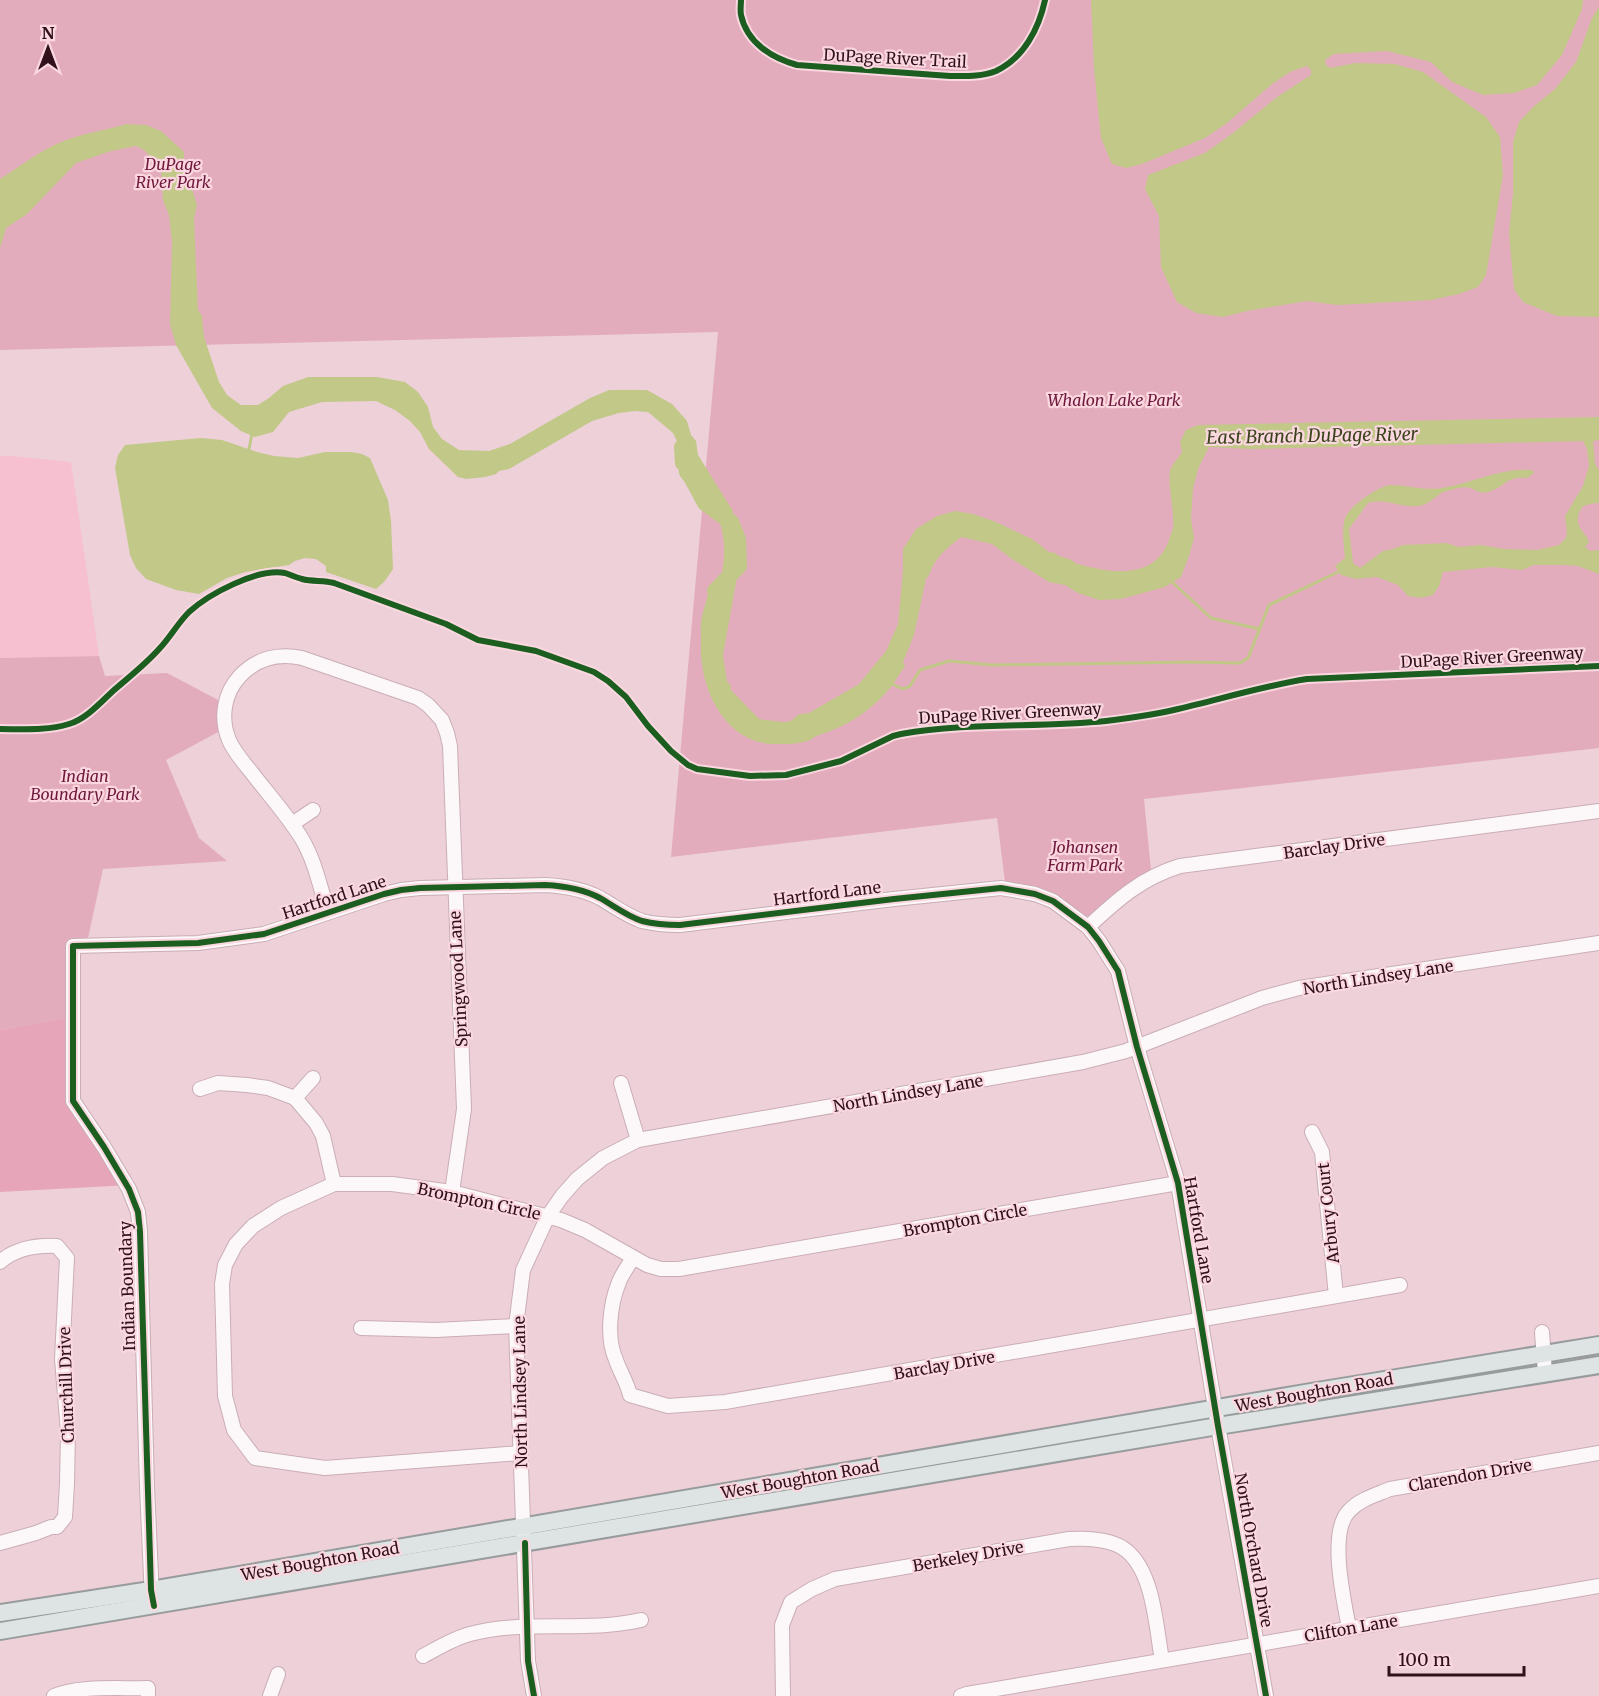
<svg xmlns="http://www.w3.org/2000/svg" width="1599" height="1696" font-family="Merriweather,serif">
<rect width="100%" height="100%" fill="#edd0d8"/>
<polygon fill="#f7c0d0" points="0,456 12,456 71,462 99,656 0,658"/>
<g fill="#e3acbc">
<polygon points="0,0 1599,0 1599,748 1144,799 1151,870 1138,878 1090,916 1084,916 1069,904 1043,890 1005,882 997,818 671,857 718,332 0,350"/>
<polygon points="99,656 105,676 167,673 220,701 220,731 166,760 199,838 227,861 103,869 88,938 73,946 73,1017 0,1030 0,658"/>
</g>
<polygon fill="#e7a5b9" points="77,1016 78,1100 130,1185 0,1192 0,1030"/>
<g fill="#c1c888">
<polygon points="1091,0 1583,0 1582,9 1562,55 1537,85 1514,93 1483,95 1452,82 1431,62 1387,51 1334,54 1325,60 1326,65 1331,68 1355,63 1395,64 1423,72 1486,117 1500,137 1503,175 1486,275 1478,287 1459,294 1431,300 1337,305 1307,301 1247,311 1223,317 1196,313 1177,302 1161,267 1159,216 1145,189 1148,175 1205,153 1233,133 1277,97 1311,75 1311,70 1307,66 1290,72 1272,84 1227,123 1205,138 1142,164 1126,168 1112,164 1101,138 1094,68"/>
<polygon points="1599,7 1599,317 1557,316 1523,302 1514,289 1509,233 1513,194 1513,142 1519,122 1533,107 1555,89 1576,62 1592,18"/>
<path d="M126,124L146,125L161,131L184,152V163L197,205L194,219L198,310L202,316L204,337L219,382L227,395L241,405H258L269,398L283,386L308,377H377L405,382L418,392L428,407L433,427L442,439L459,450L489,451L510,444L590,398L609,390H647L672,404L687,421L691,435L696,441L698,455L733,511L731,522L738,539L739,566L723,655L727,681L731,686V690L759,719L790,723L795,728L802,722L811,721L845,701L886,651L898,624L903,570V549L916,529L937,516L955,511L973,514L996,522L1032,539L1049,552L1055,553L1059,556L1072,560L1075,563C1110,574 1157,581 1170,537C1170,536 1173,529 1173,528C1175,514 1166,478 1171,468C1174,462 1179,457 1182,452L1180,442L1186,430L1198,425L1599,417V440L1593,441L1595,464L1599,470V503C1595,503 1588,504 1584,506C1577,511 1576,523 1581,529C1584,534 1587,536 1589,542L1585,547L1590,551L1599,550V574L1578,566L1562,565H1534L1522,570L1492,567L1443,572L1439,586L1433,595L1421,598L1408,596L1398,585L1377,577L1356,579L1341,575L1335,566L1345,558C1344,547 1341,525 1346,516C1352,505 1378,486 1391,485C1407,485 1425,491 1442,488C1472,483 1502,467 1532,470L1534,473L1527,478C1505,476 1506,487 1488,492C1481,494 1477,491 1471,488C1465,486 1454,489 1447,491C1438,493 1432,502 1423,505C1404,510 1387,497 1368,503L1349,529L1353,563L1360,568L1383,551L1393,549L1403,545L1447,543L1458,547L1481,545L1504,549L1537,550L1559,545L1566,538L1567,532L1565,516L1583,486L1589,466L1587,449L1583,441L1250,449L1209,447L1198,469L1193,489L1191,518L1194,538L1189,556L1181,577L1165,587L1121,599L1099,600L1078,593L1065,585L1049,582L1012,559L992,544L961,537C952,544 938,555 933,566C930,571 930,575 926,579L914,635L903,662L905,667C899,673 896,681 891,687C870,712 846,727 816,736C807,744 791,744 780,744C725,747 698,688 701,640C701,634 700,624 702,617C703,614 706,612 707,610C709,606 711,601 712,597L716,595C714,587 720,581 722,573C726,550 726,517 705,503L691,477L687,472L690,468L683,463L680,447L673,433L648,412L635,411L619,413L592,421L509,469L499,471L496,474L485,477L466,479L458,477L429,449L420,432L410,421L395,410L376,401L322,402L289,412L273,432L255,437L241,431L212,408L176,345L170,324L172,243L169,215L163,200L161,167L144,150L136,146L111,151L76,163L27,214L6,228L0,248V179C21,166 39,151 61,142C82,133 104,131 126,124Z"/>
<polygon points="201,438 222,440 257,452 274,456 298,458 325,452 351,452 362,454 370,458 388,500 391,521 393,569 384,582 376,589 326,572 326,566 316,559 305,558 295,561 289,565 245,572 227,578 199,594 176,590 146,579 136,568 130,555 115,468 118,455 125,445"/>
</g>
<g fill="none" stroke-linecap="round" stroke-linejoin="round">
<g stroke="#c1c888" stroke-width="3">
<polyline points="249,449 252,434"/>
<polyline points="1170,580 1211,618 1260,629"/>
<polyline points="892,684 903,689 910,686 920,670 949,661 992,665 1191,662 1240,663 1248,658 1269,605 1340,571"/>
</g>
<g stroke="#c1c888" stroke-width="16">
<polyline points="682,447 683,463 690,468 687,472 691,477 705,503 731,522 738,539 739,566 715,591 716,595 710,617"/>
<polyline points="776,732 795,728 802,722 811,721 865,690"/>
</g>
<defs>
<g id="minor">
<polyline points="292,824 313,810"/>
<path d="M328,912C320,887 315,861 302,839C288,816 269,795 252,773C244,763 234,752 229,740C220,718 224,693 240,676C257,658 279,653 302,658L418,698L428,705L442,720L447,733L450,746L464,1109L452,1192"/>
<path d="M1088,927C1117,900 1141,878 1180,866L1599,811"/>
<polyline points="621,1083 638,1140"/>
<polyline points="200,1089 218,1083 247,1085 268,1088 295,1098 316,1123 323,1136 334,1184"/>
<polyline points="295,1098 313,1078"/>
<polyline points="1312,1132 1322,1152 1336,1296"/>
<path d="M633,1258C628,1266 622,1274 619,1282C610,1304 606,1338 616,1360C620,1372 627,1382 630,1395L668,1406L725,1402L1400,1285"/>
<path d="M0,1262C16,1248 37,1245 57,1246L67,1258L62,1359L68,1432L67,1484L65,1517L57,1527H51L36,1533L0,1543"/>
<polyline points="361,1328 436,1330 516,1326"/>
<polyline points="1542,1332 1545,1373"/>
<polyline points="521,1453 325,1468 255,1458 234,1430 225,1396 222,1284 225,1265 236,1244 253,1226 281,1208 334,1184 392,1184 452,1192 561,1220 585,1230 647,1265 661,1269 679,1269 1178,1183"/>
<path d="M152,1598L147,1487L140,1232L138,1212L129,1189L104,1147L73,1101V946L198,943L264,934L384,894L401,890L420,888L545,885C564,886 583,889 600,898C614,906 627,916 642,921C654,924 667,925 680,925L894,899L1001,888L1035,894L1053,901L1088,927L1099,941L1118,971L1137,1047L1178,1183L1218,1426L1266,1696"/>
<path d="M1349,1628C1344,1601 1328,1532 1349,1511C1360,1499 1376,1495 1390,1489L1599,1453"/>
<path d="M423,1656C438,1648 454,1638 470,1634C526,1619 585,1633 641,1620"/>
<path d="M54,1696C80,1685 119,1689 148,1688V1696"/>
<polyline points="270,1696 278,1674"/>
<polyline points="534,1696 528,1661 516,1326 523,1270 548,1216 562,1196 577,1179 603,1158 638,1140 1083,1062 1126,1051 1262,998 1299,988 1599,943"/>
<path d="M783,1696L782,1625L791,1602L812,1589L835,1579L1069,1539C1086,1538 1113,1539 1127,1551C1154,1574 1156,1627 1162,1660"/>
<polyline points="961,1696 967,1694 1599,1586"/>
</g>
<g id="major">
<polyline points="0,1613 151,1590 1311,1392 1599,1345"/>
<polyline points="0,1631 1218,1426 1599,1365"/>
</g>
</defs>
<use href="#minor" stroke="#caadb6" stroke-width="16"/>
<use href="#major" stroke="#979b9c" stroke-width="20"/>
<use href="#minor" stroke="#fcf8f9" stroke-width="14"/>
<use href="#major" stroke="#dee4e3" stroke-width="16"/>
<defs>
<g id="cycleway">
<path d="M741,0C741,5 740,10 741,15C747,43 772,58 797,65L950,76C965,76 981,77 996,71C1024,58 1039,28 1045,0"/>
<path d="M0,729C22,729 47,731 69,724C86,719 100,703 113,691C129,677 146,664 160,648C171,636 178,623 189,612C209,594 257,568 285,573C291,575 297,578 302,579C313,582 323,580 334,583L446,624L478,640L536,651L594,672L608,681L626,697L648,726L671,751L688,765L697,769L750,776L786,775L841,761L893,736L901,734C968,722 1038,728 1106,721C1130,718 1154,715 1178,709C1221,699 1263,686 1307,679L1599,666"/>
<polyline points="525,1543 528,1661 534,1696"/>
<path d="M154,1606L151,1590L140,1232L138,1212L129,1189L104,1147L73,1101V946L198,943L264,934L384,894L401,890L420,888L545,885C564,886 583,889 600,898C614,906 627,916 642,921C654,924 667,925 680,925L894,899L1001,888L1035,894L1053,901L1088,927L1099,941L1118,971L1137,1047L1178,1183L1218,1426L1266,1696"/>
</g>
</defs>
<use href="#cycleway" stroke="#fbd7e0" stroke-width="10"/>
<use href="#cycleway" stroke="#1b5e20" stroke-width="6"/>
</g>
<g text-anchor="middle" stroke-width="4.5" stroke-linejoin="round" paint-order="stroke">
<g font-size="16" fill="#2f101b" stroke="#fbd7e0">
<text transform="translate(895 58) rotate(3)" y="6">DuPage River Trail</text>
<text transform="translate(1492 657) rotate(-3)" y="6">DuPage River Greenway</text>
<text transform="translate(1010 713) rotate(-3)" y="6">DuPage River Greenway</text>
<text transform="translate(1334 846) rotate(-8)" y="6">Barclay Drive</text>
<text transform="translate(827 893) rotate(-7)" y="6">Hartford Lane</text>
<text transform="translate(334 897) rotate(-18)" y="6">Hartford Lane</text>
<text transform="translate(1378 977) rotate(-9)" y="6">North Lindsey Lane</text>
<text transform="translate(458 979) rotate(-93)" y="6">Springwood Lane</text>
<text transform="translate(908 1093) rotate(-10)" y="6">North Lindsey Lane</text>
<text transform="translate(479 1201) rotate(12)" y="6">Brompton Circle</text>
<text transform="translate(1328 1213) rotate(-96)" y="6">Arbury Court</text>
<text transform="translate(965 1220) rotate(-10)" y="6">Brompton Circle</text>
<text transform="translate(1199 1230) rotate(80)" y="6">Hartford Lane</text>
<text transform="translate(127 1286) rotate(-92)" y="6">Indian Boundary</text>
<text transform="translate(944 1365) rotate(-10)" y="6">Barclay Drive</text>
<text transform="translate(66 1385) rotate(-92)" y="6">Churchill Drive</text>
<text transform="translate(520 1392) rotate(-91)" y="6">North Lindsey Lane</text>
<text transform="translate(1314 1392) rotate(-10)" y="6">West Boughton Road</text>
<text transform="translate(1470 1475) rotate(-10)" y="6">Clarendon Drive</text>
<text transform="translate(800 1479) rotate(-10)" y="6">West Boughton Road</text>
<text transform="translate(1254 1550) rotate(80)" y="6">North Orchard Drive</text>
<text transform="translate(968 1556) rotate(-10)" y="6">Berkeley Drive</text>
<text transform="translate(320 1561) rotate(-10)" y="6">West Boughton Road</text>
<text transform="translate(1351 1628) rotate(-10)" y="6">Clifton Lane</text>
</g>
<g font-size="16" font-style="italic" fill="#6e183c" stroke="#fbd7e0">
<text x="173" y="170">DuPage<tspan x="173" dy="18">River Park</tspan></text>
<text x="1114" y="406">Whalon Lake Park</text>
<text x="85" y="782">Indian<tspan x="85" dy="18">Boundary Park</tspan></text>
<text x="1085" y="853">Johansen<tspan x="1085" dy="18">Farm Park</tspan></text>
</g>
<g font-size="18" font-style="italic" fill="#3a431b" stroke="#fbd7e0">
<text transform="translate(1312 436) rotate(-1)" y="6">East Branch DuPage River</text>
</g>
</g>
<g transform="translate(48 48)" stroke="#fbd7e0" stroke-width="4.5" paint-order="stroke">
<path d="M0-4.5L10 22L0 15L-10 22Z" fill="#2f101b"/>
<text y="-9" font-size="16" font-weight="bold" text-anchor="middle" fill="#2f101b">N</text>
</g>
<path d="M1389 1666v9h135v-9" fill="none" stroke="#2f101b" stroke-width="3"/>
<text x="1398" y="1666" font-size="18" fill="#2f101b" stroke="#fbd7e0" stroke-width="4.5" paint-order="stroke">100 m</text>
</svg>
